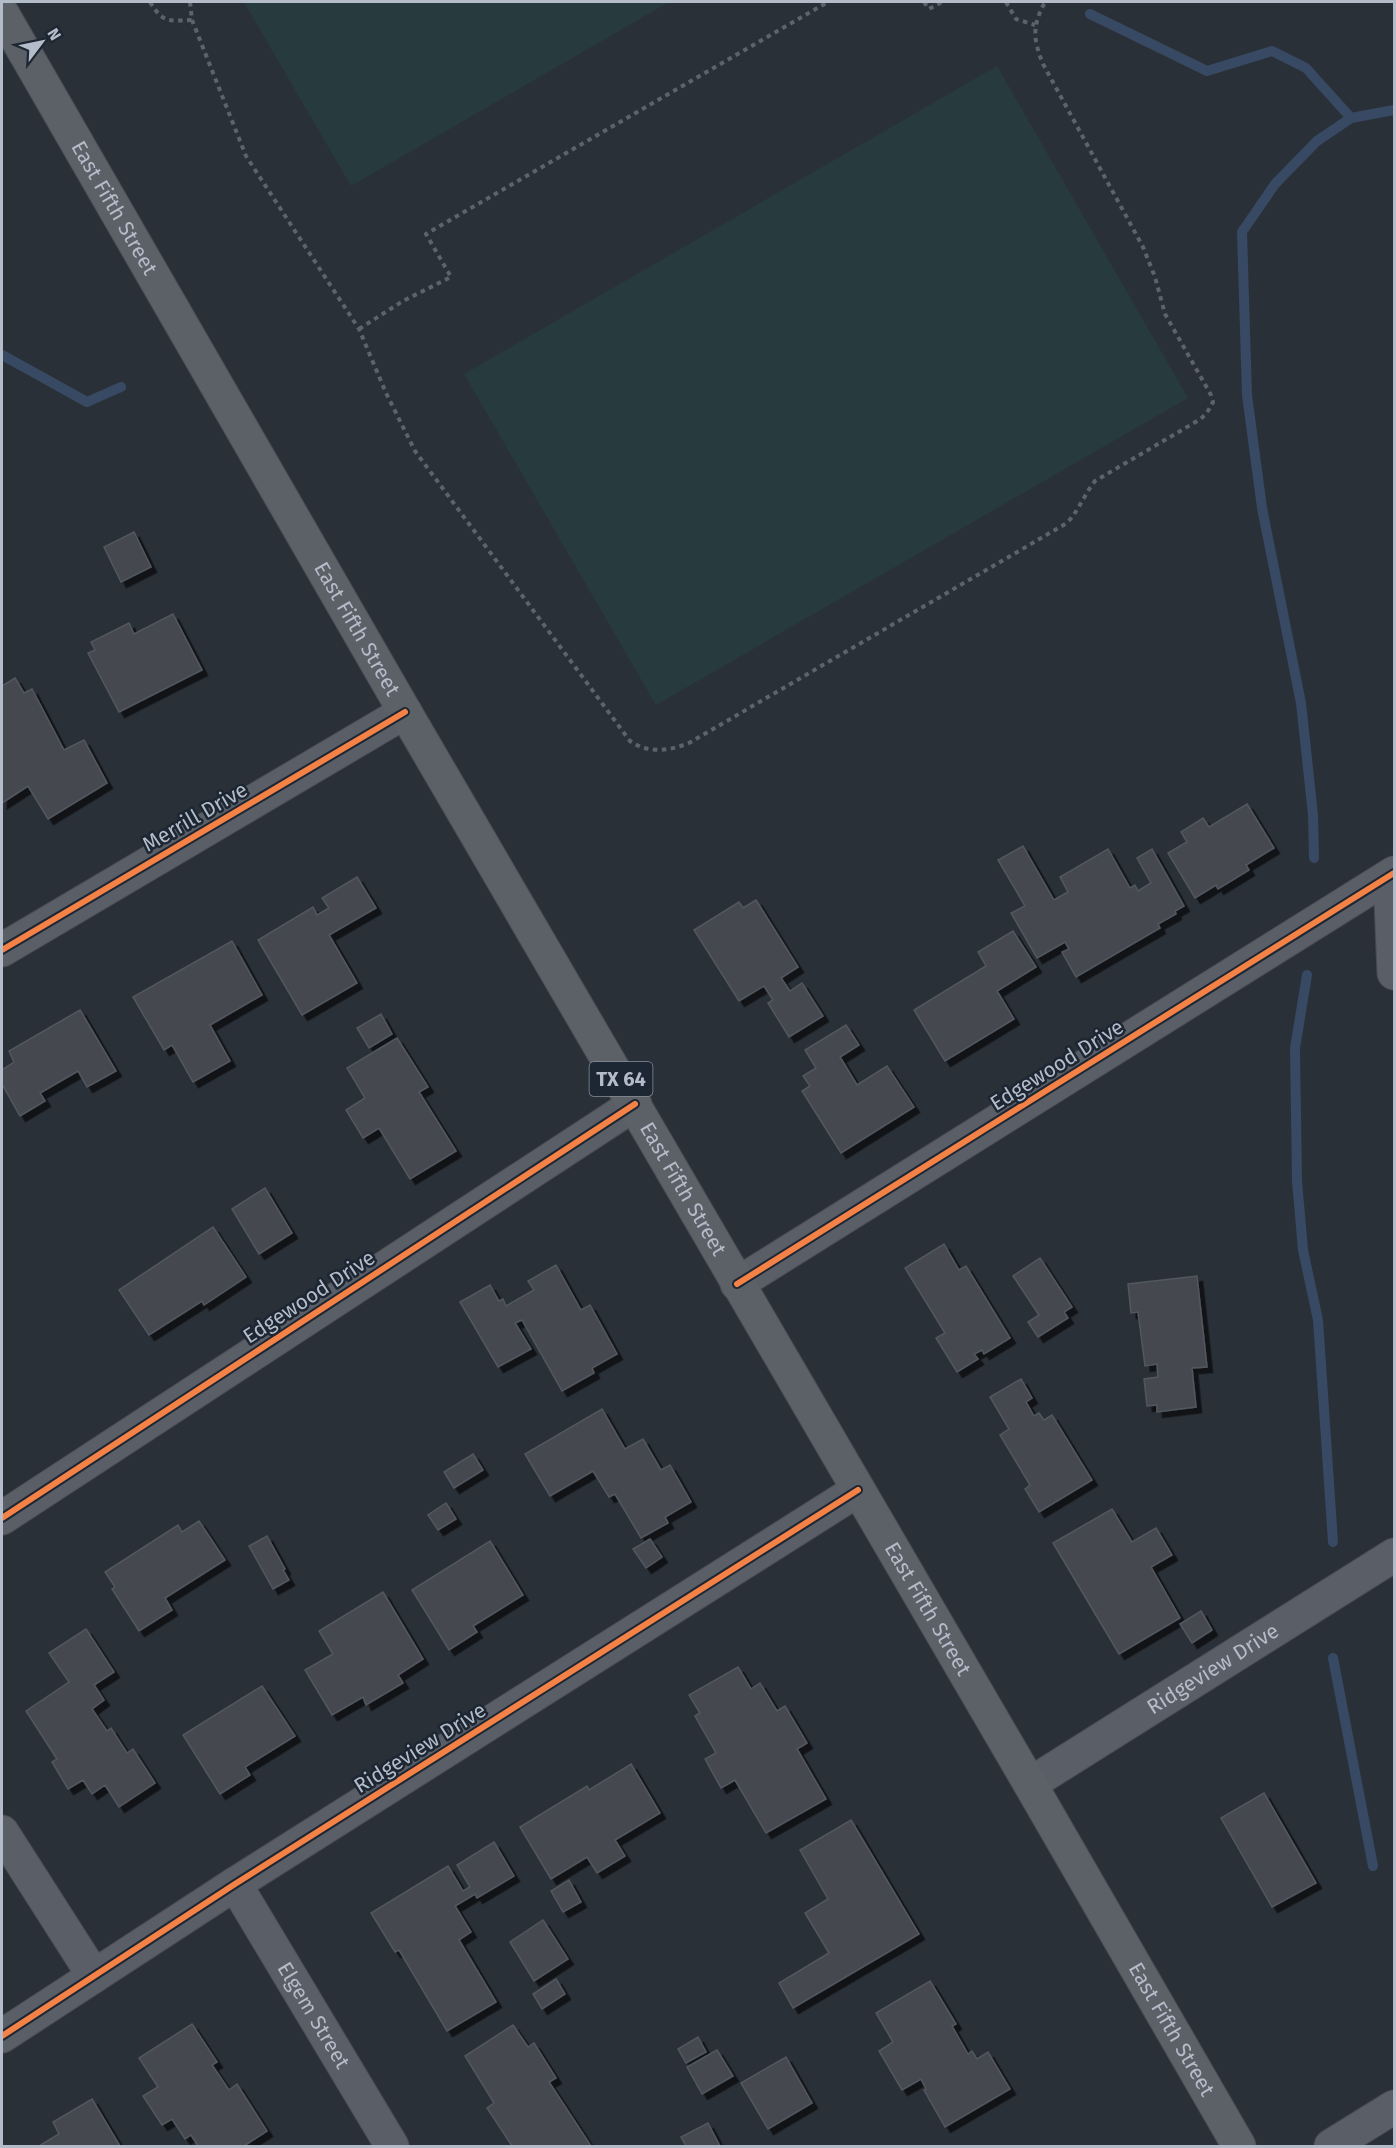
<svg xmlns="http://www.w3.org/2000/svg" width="1396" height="2148" font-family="'Fira Sans',sans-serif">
<defs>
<filter id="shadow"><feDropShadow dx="5.5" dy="5.5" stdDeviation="0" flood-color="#0009"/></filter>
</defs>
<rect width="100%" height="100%" fill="#2a3038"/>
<g fill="#273a3e">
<polygon points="244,2 669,2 351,186"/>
<polygon points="997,66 1188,398 656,705 464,374"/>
</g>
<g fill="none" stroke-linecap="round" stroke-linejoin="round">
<g stroke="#384963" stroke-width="10">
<polyline points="1090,14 1207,71 1272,51 1306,68 1351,118"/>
<polyline points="2,355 87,402 121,387"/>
<polyline points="1314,858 1313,815 1301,703 1262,508 1247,395 1242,232 1275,184 1317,141 1351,118 1394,110"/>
<polyline points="1307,975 1295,1048 1297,1181 1303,1250 1318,1320 1333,1542"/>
<polyline points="1333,1658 1373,1866"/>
</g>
</g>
<g fill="#444950" stroke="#52575f" stroke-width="1.5" filter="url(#shadow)">
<polygon points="134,532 151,567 121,582 104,547"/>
<polygon points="173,614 202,670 119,712 88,653 95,650 91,642 129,623 134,634"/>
<polygon points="15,678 24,693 32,689 64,750 84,740 107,783 48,819 28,786 2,803 2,686"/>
<polygon points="1247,804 1274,848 1246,865 1249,870 1218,889 1216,885 1195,898 1168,853 1187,842 1181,832 1203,818 1209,827"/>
<polygon points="1023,846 1054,900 1068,892 1060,877 1108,849 1130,888 1135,885 1138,891 1151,883 1137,858 1152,849 1184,906 1175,911 1176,914 1158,924 1160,928 1076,977 1062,952 1069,949 1065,942 1037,958 1011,913 1025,906 998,860"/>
<polygon points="357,877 376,908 329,935 357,983 302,1015 258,940 313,907 317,915 329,908 322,898"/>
<polygon points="756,900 798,967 781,978 790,991 802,983 823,1016 789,1037 768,1003 773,1000 764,986 739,1001 694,930 739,902 743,908"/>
<polygon points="1013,931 1036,967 997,991 1014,1019 945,1061 914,1010 986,966 978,952"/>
<polygon points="232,941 262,995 210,1025 230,1061 193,1082 172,1045 164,1050 133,997"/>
<polygon points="80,1010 116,1071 87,1087 78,1071 40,1093 45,1101 20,1116 2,1084 2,1070 14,1062 9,1051"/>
<polygon points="381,1014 392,1034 369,1048 357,1028"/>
<polygon points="846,1025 859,1045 840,1057 857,1085 887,1066 914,1107 841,1153 802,1091 810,1086 803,1076 816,1068 805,1050"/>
<polygon points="397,1038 428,1087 419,1092 456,1151 410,1179 379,1128 363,1138 346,1110 365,1098 347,1068"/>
<polygon points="265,1188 292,1233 259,1254 232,1209"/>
<polygon points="213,1227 246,1277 204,1305 202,1301 149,1335 119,1290"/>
<polygon points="944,1244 959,1270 966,1266 1010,1338 984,1354 982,1350 974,1354 978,1359 957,1372 936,1338 945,1333 905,1268"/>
<polygon points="1040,1258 1072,1307 1064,1312 1068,1318 1038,1337 1028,1322 1039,1315 1013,1276"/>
<polygon points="556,1265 581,1310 590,1305 617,1354 592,1368 594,1373 562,1391 522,1320 515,1323 531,1349 498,1367 460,1302 490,1285 499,1301 503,1299 506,1306 534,1290 528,1281"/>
<polygon points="1197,1276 1207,1367 1192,1368 1196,1407 1157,1412 1157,1405 1147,1406 1144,1379 1158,1377 1157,1364 1145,1366 1138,1312 1131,1313 1128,1284"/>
<polygon points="1021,1379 1032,1398 1026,1402 1034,1416 1039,1413 1044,1420 1052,1415 1092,1480 1039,1512 1025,1489 1030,1485 1000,1435 1009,1429 990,1397"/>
<polygon points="602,1409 625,1449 643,1439 661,1470 670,1465 691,1502 665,1517 668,1523 641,1538 615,1494 609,1497 593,1471 550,1496 525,1454"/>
<polygon points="473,1454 483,1470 454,1488 444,1472"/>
<polygon points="446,1503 456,1519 438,1530 428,1515"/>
<polygon points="1112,1509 1132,1542 1156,1528 1172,1555 1151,1567 1180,1618 1119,1654 1053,1543"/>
<polygon points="199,1521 225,1560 165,1598 172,1610 139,1631 112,1589 115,1587 105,1572 178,1525 182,1532"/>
<polygon points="267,1536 285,1569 283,1570 289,1580 273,1589 249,1546"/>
<polygon points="650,1539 662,1557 646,1568 633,1549"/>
<polygon points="490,1541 523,1595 473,1626 477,1632 449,1650 412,1590"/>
<polygon points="383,1592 423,1659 398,1675 403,1683 366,1705 363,1697 332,1715 305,1670 333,1654 319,1631"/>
<polygon points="1201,1611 1212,1630 1192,1643 1180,1624"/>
<polygon points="86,1629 114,1672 94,1685 104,1700 92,1709 107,1731 111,1728 127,1753 133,1749 155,1783 119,1807 105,1785 92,1794 83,1780 68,1789 52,1762 57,1759 26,1711 69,1682 49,1653"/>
<polygon points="738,1667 751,1689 760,1683 777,1711 785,1706 807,1743 797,1749 826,1799 766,1833 735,1780 721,1788 705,1759 716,1753 695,1716 700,1713 689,1695"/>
<polygon points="262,1686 295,1736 245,1767 250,1775 220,1794 183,1735"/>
<polygon points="631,1764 660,1813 615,1840 625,1856 597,1873 587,1857 551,1879 520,1827 587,1786 589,1790"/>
<polygon points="1264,1793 1316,1883 1272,1907 1221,1818"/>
<polygon points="851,1820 919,1934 793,2008 779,1983 829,1953 805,1913 828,1899 800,1850"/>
<polygon points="494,1842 514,1876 477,1898 475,1894 455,1906 471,1932 459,1940 496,2002 447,2031 399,1950 395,1952 371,1913 448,1866 463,1891 470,1887 457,1865"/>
<polygon points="569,1880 581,1902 563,1912 551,1891"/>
<polygon points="543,1920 568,1959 534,1981 510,1942"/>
<polygon points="556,1979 565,1994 542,2009 533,1994"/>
<polygon points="930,1981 956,2024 952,2026 968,2054 972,2051 977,2059 988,2052 1010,2089 945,2127 924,2090 926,2089 921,2079 902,2090 879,2051 893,2042 876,2013"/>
<polygon points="192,2024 217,2062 212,2065 229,2090 237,2084 267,2131 244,2146 198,2146 191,2135 185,2139 172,2119 162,2125 143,2096 158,2087 139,2058"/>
<polygon points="513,2025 528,2047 534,2043 556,2078 549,2082 591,2146 512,2146 487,2108 494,2103 465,2056"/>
<polygon points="698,2037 706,2052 686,2063 678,2049"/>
<polygon points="717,2050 733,2076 702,2094 687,2067"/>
<polygon points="786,2057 812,2103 768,2129 741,2083"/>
<polygon points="92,2099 120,2146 39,2146 59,2134 53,2122"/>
<polygon points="708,2123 720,2146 686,2146 681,2137"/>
</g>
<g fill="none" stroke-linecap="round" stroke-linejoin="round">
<defs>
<g id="minor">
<polyline points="1390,876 1394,973"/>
<polyline points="2,950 405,712"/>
<polyline points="737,1284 1394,873"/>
<polyline points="2,1518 635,1104"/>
<path id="s1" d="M1030,1784L1394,1555"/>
<polyline points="2,1832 94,1976"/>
<path id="s2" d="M235,1884L392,2146"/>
<polyline points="2,2036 235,1884 858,1490"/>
<polyline points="1331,2146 1394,2107"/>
</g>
<g id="primary">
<path id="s3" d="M2,13L405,712L1030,1784L1239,2146"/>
</g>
</defs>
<use href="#minor" stroke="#484c53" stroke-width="35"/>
<use href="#primary" stroke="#484c55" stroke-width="35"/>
<g stroke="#5d636a" stroke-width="4" stroke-dasharray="4.5 4.5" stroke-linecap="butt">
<path d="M150,2C163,23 168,21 192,20"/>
<path d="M190,2L192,20L246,156L359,329L386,393L415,451L630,741C649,754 669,751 689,743L1067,523C1079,510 1084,495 1095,481L1199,420C1206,415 1209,410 1213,402L1211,395L1165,314L1155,277L1143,247L1043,64C1033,39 1032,26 1045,2"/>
<polyline points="924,2 929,9 942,2"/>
<polyline points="1006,2 1016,19 1035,25"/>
<polyline points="359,329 403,301 451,277 426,234 828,2"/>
</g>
<use href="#minor" stroke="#5a5e66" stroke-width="33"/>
<use href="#primary" stroke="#5c6168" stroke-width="33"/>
<defs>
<g id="cycleway">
<polyline points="2,950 405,712"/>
<polyline points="737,1284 1394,873"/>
<polyline points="2,1518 635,1104"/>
<polyline points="2,2036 235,1884 858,1490"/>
</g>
</defs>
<use href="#cycleway" stroke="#1d2633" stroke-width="10"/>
<use href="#cycleway" stroke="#f48246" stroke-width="6"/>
</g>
<g text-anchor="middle" stroke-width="5" stroke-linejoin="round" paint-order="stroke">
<rect fill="#1d2633" stroke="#878f9c" stroke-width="1.5" x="589.5" y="1062" width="63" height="34" rx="4.5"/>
<g font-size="20" font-weight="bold" fill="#b4bcc9">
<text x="621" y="1086">TX 64</text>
</g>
<g font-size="21" fill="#b4bcc9" stroke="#1d2633">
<text dy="7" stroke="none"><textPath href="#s3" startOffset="225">East Fifth Street</textPath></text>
<text dy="7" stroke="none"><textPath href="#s3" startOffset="711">East Fifth Street</textPath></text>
<text transform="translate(195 817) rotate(-30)" y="7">Merrill Drive</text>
<text transform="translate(1057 1065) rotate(-32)" y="7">Edgewood Drive</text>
<text dy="7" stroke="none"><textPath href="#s3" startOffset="1359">East Fifth Street</textPath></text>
<text transform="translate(309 1297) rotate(-33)" y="7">Edgewood Drive</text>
<text dy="7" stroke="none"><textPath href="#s3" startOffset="1845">East Fifth Street</textPath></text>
<text dy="7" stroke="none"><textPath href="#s1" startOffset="216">Ridgeview Drive</textPath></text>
<text transform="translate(420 1748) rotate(-32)" y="7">Ridgeview Drive</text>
<text dy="7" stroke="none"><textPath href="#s2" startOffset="153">Elgem Street</textPath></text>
<text dy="7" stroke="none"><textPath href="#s3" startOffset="2331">East Fifth Street</textPath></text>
</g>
</g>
<rect width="1396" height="2148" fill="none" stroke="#b4bcc9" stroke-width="6"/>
<g transform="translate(42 42) rotate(58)" stroke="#1d2633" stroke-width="4.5" paint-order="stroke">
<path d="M0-4.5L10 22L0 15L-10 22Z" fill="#b4bcc9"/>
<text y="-9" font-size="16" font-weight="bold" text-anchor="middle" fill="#b4bcc9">N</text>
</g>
</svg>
